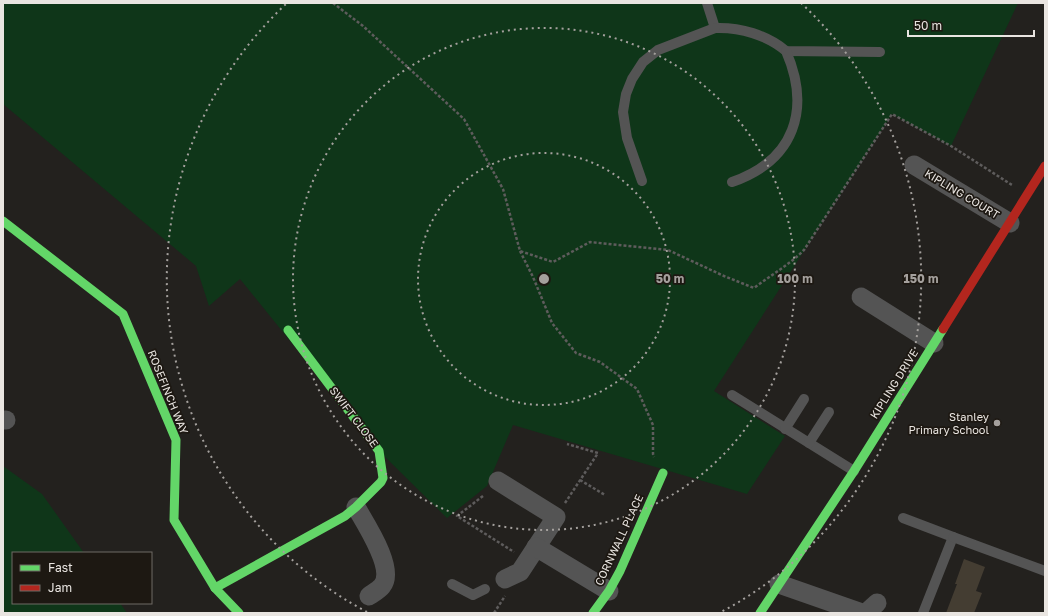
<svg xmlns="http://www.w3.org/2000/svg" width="1048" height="616" font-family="'Golos Text',sans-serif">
<rect width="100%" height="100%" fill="#23211e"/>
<g fill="#0f3619">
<polygon points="3,3 1018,3 951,146 892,114 714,391 785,436 747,494 513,425 487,486 447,518 379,451 240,279 209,306 196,266 3,104"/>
<polygon points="3,466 42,494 84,553 13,553 13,603 120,603 127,613 3,613"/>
</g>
<polygon fill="#443d32" points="964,559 985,567 976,591 982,593 974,613 946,613 957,584 955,584"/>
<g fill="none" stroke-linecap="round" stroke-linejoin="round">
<g stroke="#5e5c5c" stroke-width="2.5" stroke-dasharray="3 2" stroke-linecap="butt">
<path d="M333,3L363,26L464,119L503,189L520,251L553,262L590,242L668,250L724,276L754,288C771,275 789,265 804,250L892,114L951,146L1012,185"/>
<polyline points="520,251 533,277 552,323 576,353 600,362 637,389 653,425 653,454 654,457"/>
<polyline points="580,480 605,495"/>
<polyline points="483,496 457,516 514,552"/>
<polyline points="565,503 598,453 567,444"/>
<polyline points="494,613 505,596"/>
</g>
<g stroke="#545454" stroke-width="10">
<path d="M707,3L715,28C740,27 767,35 786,51L880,52"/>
<polyline points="642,181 627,138 623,112 626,94 632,79 643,62 658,50 715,28"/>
<path d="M732,182C795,160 811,109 786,51"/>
<polyline points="732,395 854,471"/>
<polyline points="785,429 804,399"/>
<polyline points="809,443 829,412"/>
<polyline points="903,518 953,537 923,613"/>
<polyline points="953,537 1045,571"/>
<polyline points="452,584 473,595 485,589"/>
</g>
<g stroke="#545454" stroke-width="19">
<polyline points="914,165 1010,223"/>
<polyline points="861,297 934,343"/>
<polyline points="3,420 6,420"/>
<polyline points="498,481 556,517 520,572 505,579"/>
<path d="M356,507C365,523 396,569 382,586C379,590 373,593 369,596"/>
<polyline points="536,547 609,591"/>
<polyline points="779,584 862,613"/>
<polyline points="866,613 877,603"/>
</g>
<g stroke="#63d668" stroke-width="9">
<polyline points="3,221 123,314 176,440 174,520 215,588 239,613"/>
<polyline points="215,588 345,516 356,507 381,482 383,478 379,451 288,330"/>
<polyline points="593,613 609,591 620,571 663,473"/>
<polyline points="760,613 854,471 943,329"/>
</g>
<polyline stroke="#b3261e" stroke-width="9" points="943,329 1045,166"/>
</g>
<g fill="none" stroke="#a4a09d" stroke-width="2" stroke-dasharray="2 4">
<circle cx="544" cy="279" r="126"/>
<circle cx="544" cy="279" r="251"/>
<path d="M367 612A377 377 0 0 1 287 3M801 3A377 377 0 0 1 721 612"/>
</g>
<circle fill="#a4a09d" stroke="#1d1812" stroke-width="1.5" cx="997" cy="423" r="4"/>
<g text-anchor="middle" stroke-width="3.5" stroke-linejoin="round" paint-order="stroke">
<g font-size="11" fill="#e9e5e1" stroke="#1d1812">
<text transform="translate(962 194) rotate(31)" y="4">KIPLING COURT</text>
<text transform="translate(894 384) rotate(-58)" y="4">KIPLING DRIVE</text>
<text transform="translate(168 392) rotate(68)" y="4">ROSEFINCH WAY</text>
<text transform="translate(354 417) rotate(53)" y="4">SWIFT CLOSE</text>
<text transform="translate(619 540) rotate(-65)" y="4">CORNWALL PLACE</text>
</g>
<g font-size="11" fill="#e9e5e1" stroke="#1d1812" text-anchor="end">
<text x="989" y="421">Stanley<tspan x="989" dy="13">Primary School</tspan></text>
</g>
</g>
<circle cx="544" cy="279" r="6" fill="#a4a09d" stroke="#1d1812" stroke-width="2"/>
<g font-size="12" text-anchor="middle" font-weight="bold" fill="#a4a09d" stroke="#1d1812" stroke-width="3.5" stroke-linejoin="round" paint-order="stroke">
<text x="670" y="283">50 m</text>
<text x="795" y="283">100 m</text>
<text x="921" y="283">150 m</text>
</g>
<rect width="1048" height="616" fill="none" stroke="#e9e5e1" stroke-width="8"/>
<rect x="12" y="552" width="140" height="52" fill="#1d1812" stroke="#6f6a65"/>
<rect x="20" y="565" width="20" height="6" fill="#63d668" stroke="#6f6a65"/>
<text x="48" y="572" font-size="12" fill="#e9e5e1">Fast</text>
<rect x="20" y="585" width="20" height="6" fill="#b3261e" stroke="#6f6a65"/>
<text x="48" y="592" font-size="12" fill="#e9e5e1">Jam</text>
<path d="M908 30v6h126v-6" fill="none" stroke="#e9e5e1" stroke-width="2"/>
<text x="914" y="30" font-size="12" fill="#e9e5e1" stroke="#1d1812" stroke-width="3" paint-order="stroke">50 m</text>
</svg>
